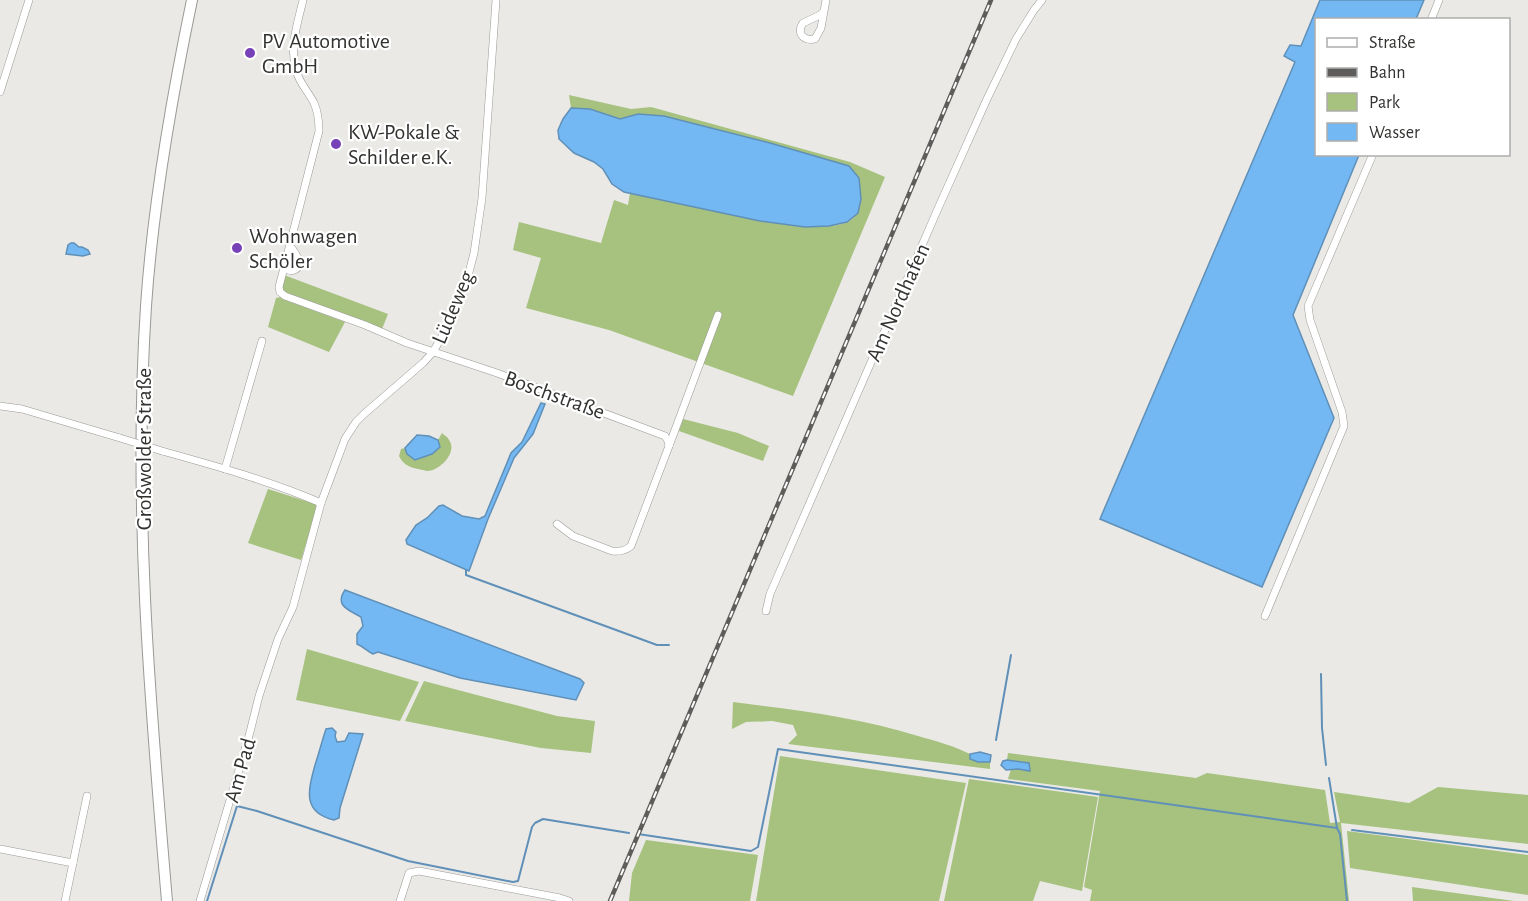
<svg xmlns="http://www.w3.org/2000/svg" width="1528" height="901" font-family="'Alegreya Sans',sans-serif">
<rect width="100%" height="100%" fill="#eae9e6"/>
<g fill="#a6c27e">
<path d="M569,95L631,109L651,107L850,162L885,177L793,396L609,330L526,308L541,258L513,250L519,222L601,243L614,200L628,205L630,193L760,221C780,223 830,231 847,222C851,221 855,216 858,213L638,114L620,119L590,109L571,108Z"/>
<polygon points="284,275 388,314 382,329 285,293 282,289"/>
<polygon points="281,297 288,301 345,322 329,352 268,327 276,298"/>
<polygon points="683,419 738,433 769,446 763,461 679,431"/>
<path d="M442,433C445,436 448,437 449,440C458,452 440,471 427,471C427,471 418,469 418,469C408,467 403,464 399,456L401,449L405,448L407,455L440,447L438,440Z"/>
<polygon points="268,489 315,504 317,508 301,560 248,543"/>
<polygon points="307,649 419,682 400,721 296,700"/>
<polygon points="424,681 557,716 595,721 591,753 541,748 405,721"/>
<path d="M733,702C796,710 858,717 918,736C936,741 954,746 970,754V759L978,762H990V769L788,744L797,735L793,725L772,721L746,722L732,729Z"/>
<polygon points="1008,753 1196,778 1207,773 1325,790 1330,823 1340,822 1334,792 1409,803 1438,787 1528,795 1528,844 1341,823 1349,901 1090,901 1092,890 1084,887 1100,791 1008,779 1011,769 1019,769 1023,762 1007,760"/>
<polygon points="780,756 966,783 939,901 756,901"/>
<polygon points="969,779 1098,797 1082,891 1040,881 1033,901 944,901"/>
<polygon points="1347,831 1528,855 1528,895 1350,868"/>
<polygon points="646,840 758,855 750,901 629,901 632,873"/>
<polygon points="1412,887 1514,901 1413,901"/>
</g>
<g fill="#73b8f2" stroke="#6090b8" stroke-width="1.5">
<polygon points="1320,0 1424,0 1416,19 1316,20 1316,154 1359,155 1293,315 1334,418 1262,587 1100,519 1295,62 1284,56 1290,45 1301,46"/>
<polygon points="571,108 590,109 620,119 638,114 664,116 770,143 849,166 859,178 861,199 858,213 847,222 829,226 805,227 760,221 624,192 612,184 603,169 594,162 574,153 559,139 558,130 563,119"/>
<polygon points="71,243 74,243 79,247 82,247 88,250 90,254 83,256 66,254 68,245"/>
<polygon points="541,403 545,404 533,434 514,458 488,519 469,571 407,544 406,540 416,525 427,518 439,506 443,505 462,516 479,519 485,516 511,453 522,442"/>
<polygon points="417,435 429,436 438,440 440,447 432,454 415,460 407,454 405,448"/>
<path d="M345,590L580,679L584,683L576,700L460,678L378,652L373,654C367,651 364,647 357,644V634L363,626L361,617C349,610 334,606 345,590Z"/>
<path d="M332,728L336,732L335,736L337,742L345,741L349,733L363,734L340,808L339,818L334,820C302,812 308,791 315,765C319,753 322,741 326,729Z"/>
<polygon points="980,752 991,755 990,762 978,762 970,759 970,754"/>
<polygon points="1007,760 1029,763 1030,771 1018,769 1006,770 1001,765 1003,761"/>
</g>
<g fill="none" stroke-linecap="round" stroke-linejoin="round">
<g stroke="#6090b8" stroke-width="2">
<polyline points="466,570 466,575 657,645 669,645"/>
<polyline points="1321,674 1322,728 1326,765"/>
<polyline points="996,740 1011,655"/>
<polyline points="1329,778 1337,828"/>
<polyline points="1352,830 1528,852"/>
<polyline points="638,834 751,851 758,847 778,749 1337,828 1340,834 1347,901"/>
<polyline points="207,901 237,806 257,811 408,861 513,882 518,881 532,827 535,823 543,819 629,833"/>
</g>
<defs>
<g id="street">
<path d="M303,0C298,22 289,47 296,70C299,83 308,91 314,103C318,112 319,121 319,131L279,287L280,292L285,296L365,325L407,343L497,373L665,436L668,441L669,446L631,546C625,551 620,552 612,551L573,536L557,524"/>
<path d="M824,11L820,15L803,23C796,34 804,41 815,39L821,28L826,0"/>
<polyline points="1431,20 1439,0"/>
<polyline points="0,92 29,0"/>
<path d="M284,267C292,274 301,270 298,259C297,254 293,250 290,246"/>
<polyline points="0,406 22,409 120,438"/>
<polyline points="669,446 718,315"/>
<path d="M162,451C216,466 270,481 321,503"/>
<polyline points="225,469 262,341"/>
<polyline points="766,611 770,594 940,204 987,99 1016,39 1034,10 1042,0"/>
<polyline points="1265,616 1344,426 1342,412 1310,320 1308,306 1373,154"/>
<polyline points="0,849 73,863"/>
<polyline points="65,901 87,796"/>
<polyline points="200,901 249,736 259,696 278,639 293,607 321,503 345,439 356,422 364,414 423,363 433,352 445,331 459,301 467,280 474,253 482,198 496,0"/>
<polyline points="400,901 409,873 419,871 560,898 569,901"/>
</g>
<path id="primary" d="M167,901C150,703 133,505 146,306C153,203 171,101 192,0"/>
</defs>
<use href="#street" stroke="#9a9996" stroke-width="8"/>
<use href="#primary" stroke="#9a9996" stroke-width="12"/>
<use href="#street" stroke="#fff" stroke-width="7"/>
<use href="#primary" stroke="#fff" stroke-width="10"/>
<defs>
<polyline id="rail" points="610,901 991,0"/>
</defs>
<use href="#rail" stroke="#5e5d5b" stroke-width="4.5"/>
<use href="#rail" stroke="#fff" stroke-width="2" stroke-dasharray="7" stroke-linecap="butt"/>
<defs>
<polyline id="street-bridge" points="120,438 162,451"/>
</defs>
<use href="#street-bridge" stroke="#9a9996" stroke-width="8" stroke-linecap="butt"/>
<use href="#street-bridge" stroke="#fff" stroke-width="7"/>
</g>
<g fill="#7741b8" stroke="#fff" stroke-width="2">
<circle cx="250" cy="53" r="6"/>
<circle cx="336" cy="144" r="6"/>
<circle cx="237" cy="248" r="6"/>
</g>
<g text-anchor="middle" stroke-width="4.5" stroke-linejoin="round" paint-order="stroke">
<g font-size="22" fill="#323230" stroke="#fff" text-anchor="start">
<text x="262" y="48">PV Automotive<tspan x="262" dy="25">GmbH</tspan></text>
<text x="348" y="139">KW-Pokale &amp;<tspan x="348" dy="25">Schilder e.K.</tspan></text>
<text x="249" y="243">Wohnwagen<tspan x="249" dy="25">Schöler</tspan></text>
</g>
<g font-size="22" fill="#323230" stroke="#fff">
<text transform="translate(897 302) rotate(-66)" y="8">Am Nordhafen</text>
<text transform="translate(452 307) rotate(-67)" y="8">Lüdeweg</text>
<text transform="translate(555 394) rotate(20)" y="8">Boschstraße</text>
<text transform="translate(143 449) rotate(-90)" y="8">Großwolder Straße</text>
<text transform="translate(239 770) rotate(-74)" y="8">Am Pad</text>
</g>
</g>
<rect x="1315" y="18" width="195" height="138" fill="#ffffff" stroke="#adadac" stroke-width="1.5"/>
<rect x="1327" y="38" width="30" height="9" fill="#ffffff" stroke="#adadac" stroke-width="1.5"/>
<text x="1369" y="48" font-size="18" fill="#323230">Straße</text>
<rect x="1327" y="68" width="30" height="9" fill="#5e5d5b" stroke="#adadac" stroke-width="1.5"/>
<text x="1369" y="78" font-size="18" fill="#323230">Bahn</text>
<rect x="1327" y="93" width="30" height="18" fill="#a6c27e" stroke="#adadac" stroke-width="1.5"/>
<text x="1369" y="108" font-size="18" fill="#323230">Park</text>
<rect x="1327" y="123" width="30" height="18" fill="#73b8f2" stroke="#adadac" stroke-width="1.5"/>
<text x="1369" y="138" font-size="18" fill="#323230">Wasser</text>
</svg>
